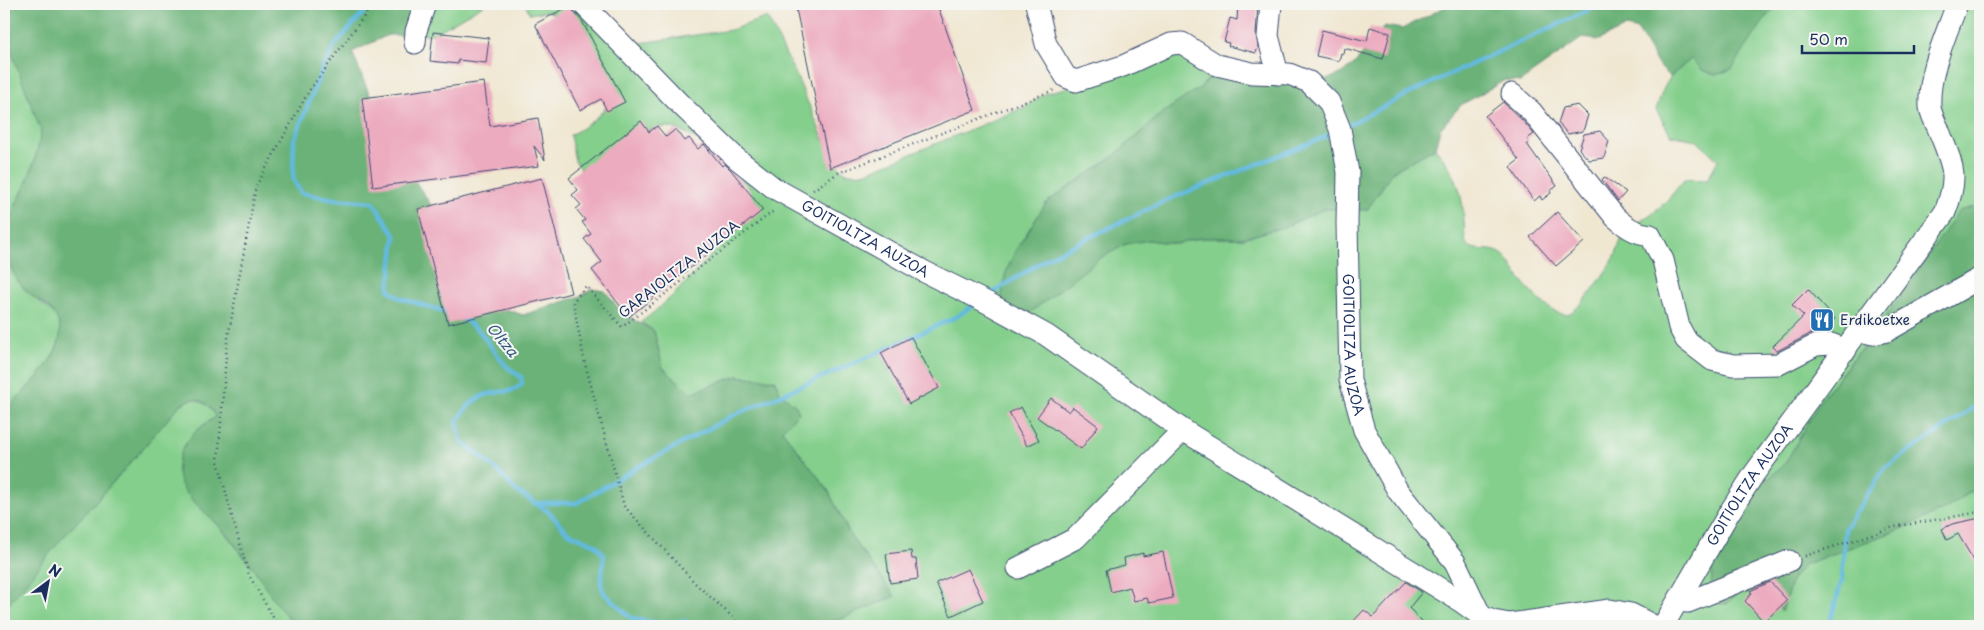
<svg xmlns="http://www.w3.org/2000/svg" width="1984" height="630" font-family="'Playpen Sans',sans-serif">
<rect width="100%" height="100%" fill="#f6f6f2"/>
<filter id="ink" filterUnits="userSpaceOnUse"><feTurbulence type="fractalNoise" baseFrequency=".02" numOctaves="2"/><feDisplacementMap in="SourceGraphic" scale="10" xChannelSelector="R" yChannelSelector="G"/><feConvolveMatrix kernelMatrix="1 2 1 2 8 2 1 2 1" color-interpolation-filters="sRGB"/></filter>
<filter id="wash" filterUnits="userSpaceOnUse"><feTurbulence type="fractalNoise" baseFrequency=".0096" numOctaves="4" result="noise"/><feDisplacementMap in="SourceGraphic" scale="20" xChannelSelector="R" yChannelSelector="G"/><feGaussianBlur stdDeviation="1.12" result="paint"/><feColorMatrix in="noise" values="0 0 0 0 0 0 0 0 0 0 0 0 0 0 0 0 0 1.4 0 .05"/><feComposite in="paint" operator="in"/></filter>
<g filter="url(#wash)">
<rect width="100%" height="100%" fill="#f0e7d1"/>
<g fill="#84cf8c" stroke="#507f75">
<path d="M4,4H11L10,43L41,131C38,163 22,193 8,221C12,233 25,288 31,294C39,304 52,308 58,320C72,350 22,393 4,411Z"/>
<polygon points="412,4 485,4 434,34 401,35 418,23"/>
<path d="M525,4H600L602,10L631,43H640L731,30L767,17L797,77L832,159L844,172L856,174L867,172L1025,107L1046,93L1127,72L1168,58L1199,52L1214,72L1201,87L1161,114L1114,156L1047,202L1015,251L1099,259L1126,244L1149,240L1176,244L1200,238H1244L1287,226L1324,208L1367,210L1393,171L1435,148C1463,181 1463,199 1465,241C1473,257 1494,242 1507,259C1513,266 1516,274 1522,281C1530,291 1553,317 1567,314C1581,311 1605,272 1613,260C1618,253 1619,241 1624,235C1633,225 1648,217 1660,207C1669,199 1677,188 1685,179L1707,180L1718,160L1696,140L1671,135L1656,110C1665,81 1668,78 1691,59L1702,70L1780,4H1980V215L1973,207L1821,399L1786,462L1740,507V590L1751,586L1769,595L1782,611L1793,577L1805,564L1901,529L1947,508L1975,489L1980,488V626H824L895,596L851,537L828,490L782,430L799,413L796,406L780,393L775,380L737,376L691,393L663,368L654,331L641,322C669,302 692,276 715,251C729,236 745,222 752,202C756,191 740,179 733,171C717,156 690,129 667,127C643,126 604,159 584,173L575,161L570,135C587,126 601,116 611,100L564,19L548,11L530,14Z"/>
<polygon points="195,399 209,406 216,417 205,424 189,439 180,459 190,497 220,527 256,572 288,618 303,626 4,626 4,610 58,542 126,468 179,406 189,400"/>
</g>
<g fill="#6bb278" stroke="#43706b">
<path d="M11,4H412L418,23L401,35H388L352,52L370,96L385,114L394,150L431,205L443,240L478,300L523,315L581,296L592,289L605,291L622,313L654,331L663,368L691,393L737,376L775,380L780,393L796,406L799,413L782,430L828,490L851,537L895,596L824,626H303C280,617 270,592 256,572C245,557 233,542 221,528C207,512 181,496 178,474C175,448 196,428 216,417C207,401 195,393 179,406L126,468L59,542L4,610V411C26,389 83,342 50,309C44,303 37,300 31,295C13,280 6,261 6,238C6,217 21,198 28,179C34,163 39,147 41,131L12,54L10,43Z"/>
<path d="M1451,4H1780L1767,16L1732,69L1716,75L1702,70L1691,59L1670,77L1658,65L1638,30L1626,27L1599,40L1582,38L1520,82L1505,80L1461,105L1440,129L1435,148L1393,171L1367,210L1324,209L1287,226L1244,238H1200L1176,244L1149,240L1126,244L1099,259L1026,316L1001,301L1005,275L1015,251L1047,202L1114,156L1161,114L1201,87L1211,77C1244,79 1322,91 1347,70C1361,59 1374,40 1385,26L1402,29Z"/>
<polygon points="1973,207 1980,215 1980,488 1975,489 1947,508 1901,529 1805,564 1793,577 1782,611 1769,595 1751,586 1740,590 1727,604 1719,603 1711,594 1712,569 1740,507 1786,462 1821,399 1871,338 1959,211"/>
</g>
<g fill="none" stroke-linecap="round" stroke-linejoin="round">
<g stroke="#62badf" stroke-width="4.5">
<polyline points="371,4 336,44 323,67 294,140 293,179 301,193 334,199 373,202 395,235 389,290 400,298 449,313"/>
<polyline points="1346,126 1418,89 1587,11 1596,4"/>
<polyline points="988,296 1047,258 1167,200 1320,139 1335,132"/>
<path d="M461,317L479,331L506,366L521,377L522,384C512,394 502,390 489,394C474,397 464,410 457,422L461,441L496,469L515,490L549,512L567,532L596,545L604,555L601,584L604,593L631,618L657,623L685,621L693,626"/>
<polyline points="534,503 577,503 636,468 732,416 850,365 956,317 975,304"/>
<polyline points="1829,626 1842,579 1845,529 1885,468 1980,403"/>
</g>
</g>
<g id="blocks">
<g fill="#edabc0">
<polygon points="795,4 937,4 975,110 830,168"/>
<polygon points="1238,4 1258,4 1256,35 1258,47 1256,53 1228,46 1229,43 1224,42 1230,18 1237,20"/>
<polygon points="571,5 574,12 582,21 625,102 607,111 601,99 580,110 535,24"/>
<polygon points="1370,27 1390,33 1383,59 1344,48 1343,54 1341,53 1339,61 1316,56 1322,30 1367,41"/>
<polygon points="433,32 489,38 486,63 458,60 458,64 430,61"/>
<polygon points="484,82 490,126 538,118 545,160 534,146 539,166 373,187 362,98"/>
<polygon points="1503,102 1522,120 1534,134 1527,139 1529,142 1527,144 1557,186 1550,191 1551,193 1542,200 1540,196 1534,201 1510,167 1519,160 1485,116"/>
<polygon points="1578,105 1588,115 1583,131 1568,134 1558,123 1563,108"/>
<polygon points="641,121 649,132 657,126 666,137 676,129 685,141 689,138 698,149 704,144 722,166 725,164 731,170 763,210 629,317 592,270 602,262 584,239 591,234 582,222 585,220 576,209 581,205 572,195 578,190 569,178"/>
<polygon points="1600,131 1609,141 1604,158 1589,160 1579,149 1584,134"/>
<polygon points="1604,177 1626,192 1618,201 1602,180"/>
<polygon points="542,178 571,293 448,324 418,209"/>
<polygon points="1557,212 1584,242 1556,266 1530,237"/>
<polygon points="1808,289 1835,319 1820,332 1810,334 1777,351 1773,346 1804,316 1792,305"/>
<polygon points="911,337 939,388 909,404 881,353"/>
<polygon points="1051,398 1069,412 1073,407 1098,426 1081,449 1037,417"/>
<polygon points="1021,407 1039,440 1027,446 1009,413"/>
<polygon points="1980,518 1980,571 1958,534 1947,540 1942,529 1952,524"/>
<polygon points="911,551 912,559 916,559 918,579 890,583 886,554"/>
<polygon points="1163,552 1173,598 1149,603 1147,598 1134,601 1130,587 1111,592 1106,570 1125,565 1124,558 1143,553 1143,556"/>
<polygon points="968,569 983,601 951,616 936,583"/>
<polygon points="1406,582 1422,592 1409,608 1427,626 1349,626 1364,610 1373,617"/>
<polygon points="1770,582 1787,600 1764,622 1745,601 1752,593 1750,591 1752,590"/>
</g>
</g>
</g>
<g filter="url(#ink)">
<use href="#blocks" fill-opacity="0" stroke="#3b4b6f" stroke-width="1"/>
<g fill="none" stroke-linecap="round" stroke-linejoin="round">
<defs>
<g id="minor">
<path id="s1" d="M583,4L678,102L736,158L774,188L925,272L988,303L1046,335L1183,430L1460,601L1481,616L1493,621L1510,624L1610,610L1631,614L1654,626"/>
<path id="s2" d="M1036,4L1046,44L1066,77L1076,81L1123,66L1171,44L1182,43L1217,65L1252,73L1289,74L1309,82L1329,102L1340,129L1348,172L1347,223L1350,380L1364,430L1398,491L1455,562L1480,614"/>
<polyline points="1271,4 1268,36 1278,74"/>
<polyline points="415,43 416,31 425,4"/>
<path d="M1512,94L1531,111L1615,217C1626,227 1635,233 1650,235L1663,260L1679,327L1686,340L1712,360L1733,365L1779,364L1816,345L1831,344L1846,350"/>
<polyline points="1860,331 1873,334 1887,331 1980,278"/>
<polyline points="1018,568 1076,538 1183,430"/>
<polyline points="1678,601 1688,602 1789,561"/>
<path id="s3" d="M1663,626L1729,513L1754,474L1945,212C1960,174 1952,165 1938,128C1935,122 1931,114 1930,107C1928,72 1946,36 1957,4"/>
</g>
</defs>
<use href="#minor" stroke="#3b4b6f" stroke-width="23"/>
<g stroke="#3b4b6f" stroke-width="2.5" stroke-dasharray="1 4" stroke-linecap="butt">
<polyline points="813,190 838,173 1054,90"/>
<polyline points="1805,556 1894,527 1980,512"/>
<polyline points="278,626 249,575 231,513 218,461 227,343 256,186 309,91 373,4"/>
<polyline points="736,626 736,620 697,585 624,506 585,364 573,302 586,286 622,327 775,210"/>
</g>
<use href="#minor" stroke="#fff" stroke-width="21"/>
</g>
</g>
<defs>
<symbol id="restaurant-square" viewBox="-11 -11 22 22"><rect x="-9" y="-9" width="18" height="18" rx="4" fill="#1f6fb2" stroke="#f6f6f2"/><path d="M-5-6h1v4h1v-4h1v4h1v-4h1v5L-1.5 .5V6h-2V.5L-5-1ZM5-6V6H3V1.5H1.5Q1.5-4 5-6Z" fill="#fff"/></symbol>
</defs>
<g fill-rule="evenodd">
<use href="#restaurant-square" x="1808" y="306" width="28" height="28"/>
</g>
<g text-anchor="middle" stroke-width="4" stroke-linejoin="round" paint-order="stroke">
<g font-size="14" fill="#1b2f5e" stroke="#f6f6f2">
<text dy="5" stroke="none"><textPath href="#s1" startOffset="370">GOITIOLTZA AUZOA</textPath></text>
<text transform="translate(679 269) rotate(-38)" y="5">GARAIOLTZA AUZOA</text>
<text dy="5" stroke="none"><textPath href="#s2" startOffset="614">GOITIOLTZA AUZOA</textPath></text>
<text dy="5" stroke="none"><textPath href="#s3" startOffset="166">GOITIOLTZA AUZOA</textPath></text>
</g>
<g font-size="14" fill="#1b2f5e" stroke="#f6f6f2" text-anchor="start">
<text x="1840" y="325">Erdikoetxe</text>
</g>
<g font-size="15" font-style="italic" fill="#305985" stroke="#f6f6f2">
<text transform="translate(502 340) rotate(50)" y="5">Oltza</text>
</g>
</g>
<rect width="1984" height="630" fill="none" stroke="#f6f6f2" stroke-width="20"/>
<g transform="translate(48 582) rotate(32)" stroke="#f6f6f2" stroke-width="4" paint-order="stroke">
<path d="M0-4L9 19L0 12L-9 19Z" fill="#1b2f5e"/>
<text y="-8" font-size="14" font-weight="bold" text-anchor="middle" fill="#1b2f5e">N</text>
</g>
<path d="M1802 45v8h112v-8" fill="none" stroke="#1b2f5e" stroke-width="2.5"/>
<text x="1809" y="45" font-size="15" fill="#1b2f5e" stroke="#f6f6f2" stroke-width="4" paint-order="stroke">50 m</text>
</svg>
